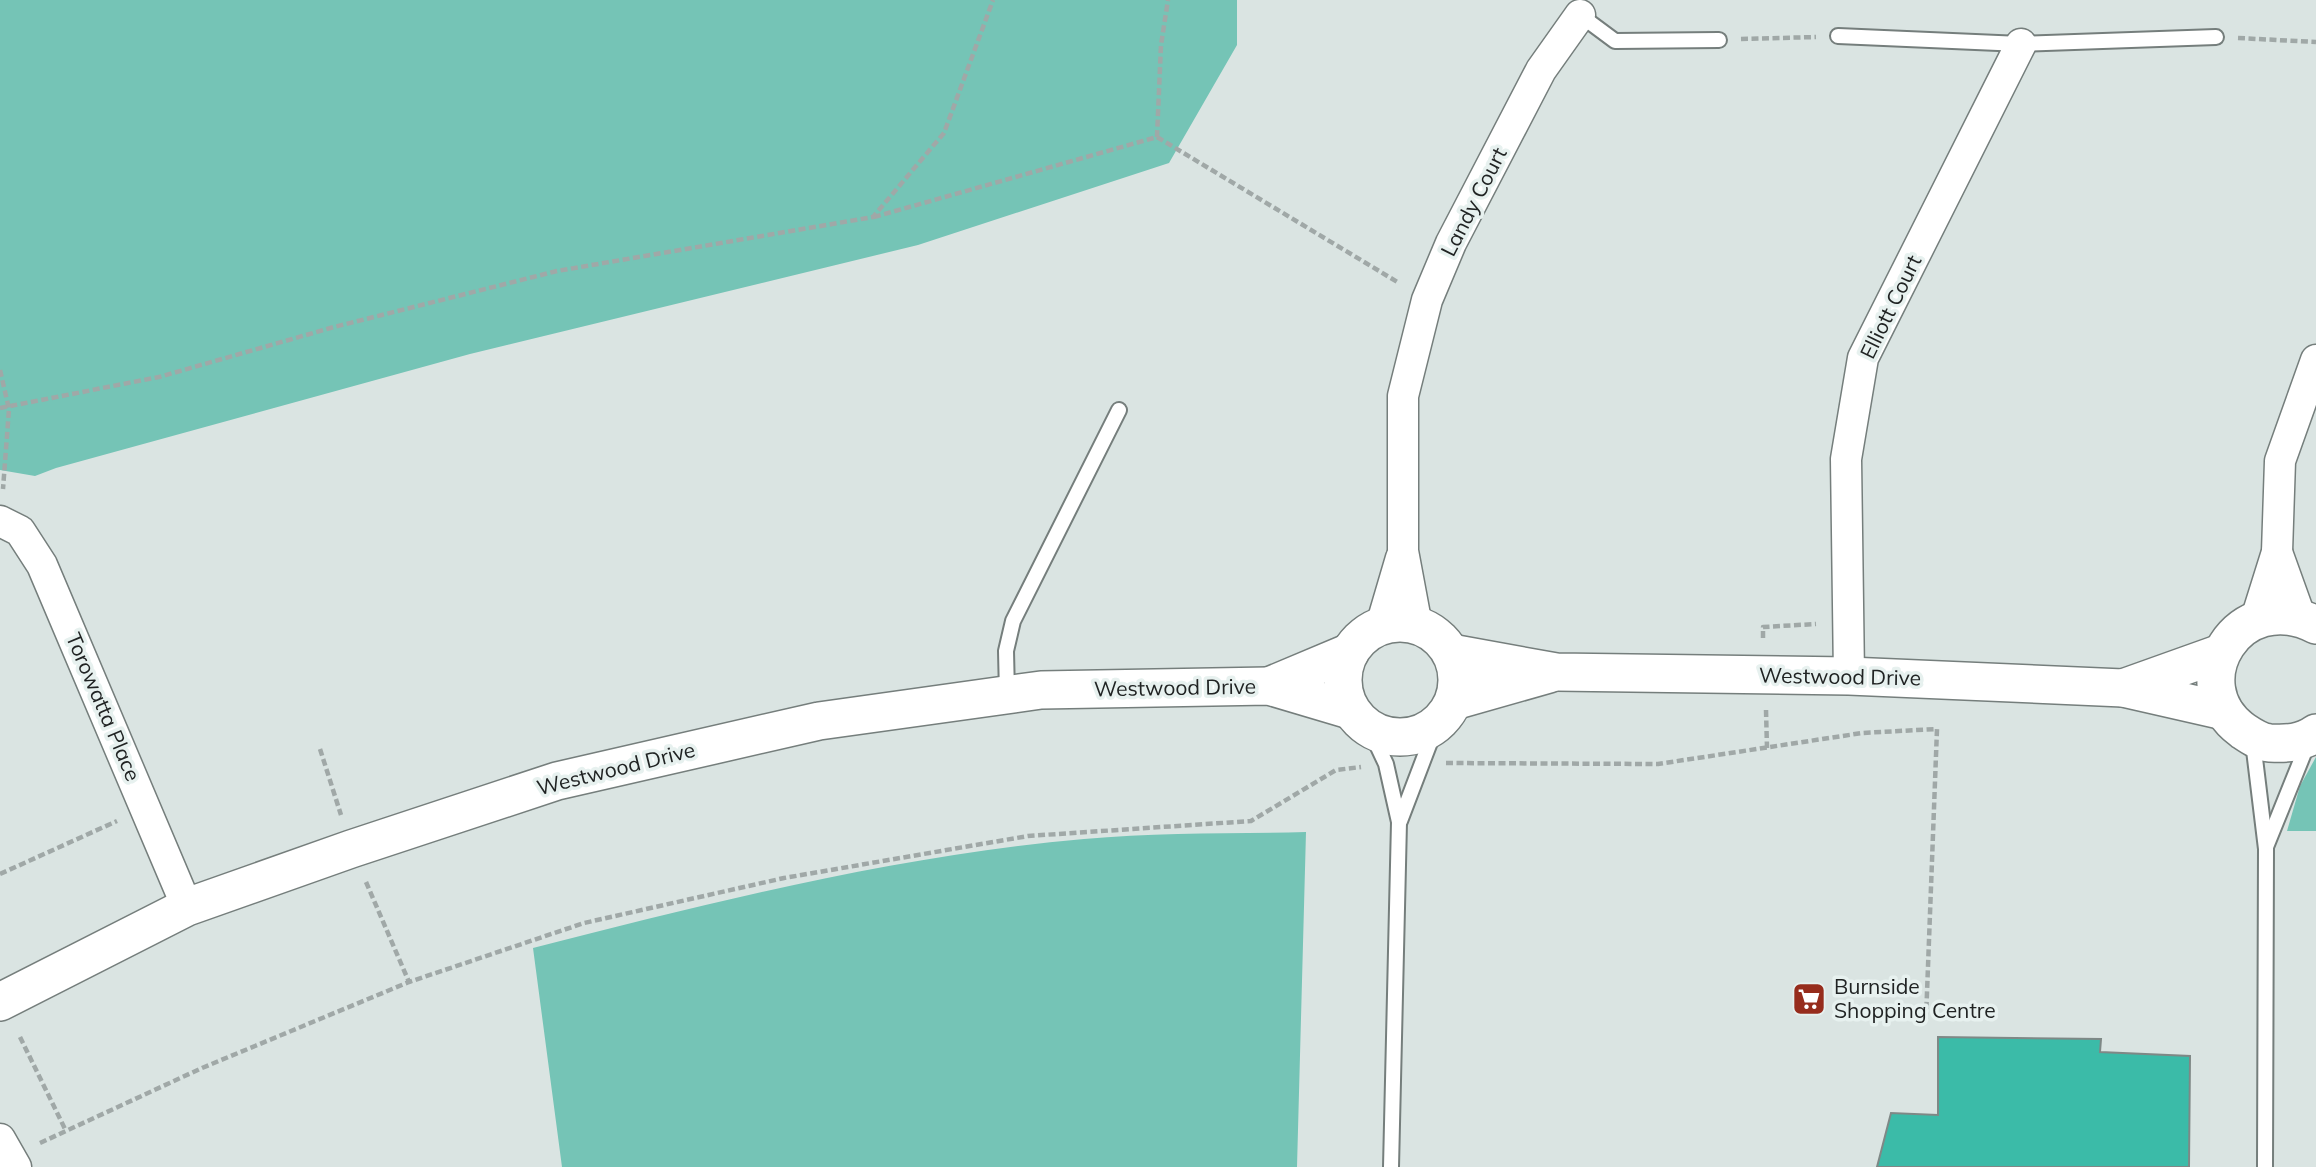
<svg xmlns="http://www.w3.org/2000/svg" width="2316" height="1167" font-family="Mulish,sans-serif">
<rect width="100%" height="100%" fill="#dae4e2"/>
<g fill="#75c4b6">
<polygon points="0,0 1237,0 1237,45 1169,163 918,245 470,354 56,468 35,476 0,470"/>
<polygon points="2316,757 2316,831 2287,831 2300,786"/>
<path d="M1306,832L1297,1167H562L533,948C711,902 901,855 1084,839C1157,832 1233,834 1306,832Z"/>
</g>
<polygon fill="#3bbba8" stroke="#7f8886" stroke-width="2" points="1938,1037 2101,1039 2100,1052 2190,1056 2189,1167 1877,1167 1891,1113 1938,1115"/>
<g fill="none" stroke-linecap="round" stroke-linejoin="round">
<defs>
<g id="service">
<polyline points="1580,15 1615,41 1719,40"/>
<polyline points="1838,36 2021,44 2216,37"/>
<polyline points="1007,694 1006,651 1013,621 1119,410"/>
<polyline points="1370,730 1386,764 1399,822 1391,1167"/>
<polyline points="2253,742 2266,849 2265,1167"/>
<polyline points="1400,821 1437,724"/>
<polyline points="2266,847 2308,743"/>
</g>
<g id="minor">
<polyline points="0,521 20,531 42,565 187,907"/>
<polyline points="2277,552 2300,616"/>
<polyline points="2256,619 2277,552 2280,461 2316,360"/>
<polyline points="1381,626 1401,558"/>
<polyline points="1417,626 1403,551 1403,396 1427,300 1451,243 1541,70 1580,15"/>
<polyline points="1849,676 1846,459 1863,358 2021,44"/>
<polyline points="0,1139 16,1167"/>
</g>
<g id="tertiary">
<circle cx="1400" cy="680" r="57"/>
<path d="M2316,625C2238,585 2180,684 2242,730C2251,736 2259,742 2270,743C2287,744 2302,743 2316,733"/>
<polyline points="1451,653 1556,672 1849,676 2123,688 2224,711"/>
<polyline points="1269,686 1350,652"/>
<polyline points="2123,688 2221,653"/>
<polyline points="1454,701 1549,674"/>
<polyline points="0,1002 187,907 351,849 557,781 819,721 1041,690 1269,686 1350,710"/>
</g>
</defs>
<use href="#service" stroke="#757e7c" stroke-width="18"/>
<use href="#minor" stroke="#757e7c" stroke-width="33"/>
<use href="#tertiary" stroke="#757e7c" stroke-width="40"/>
<g stroke="#a0a8a7" stroke-width="4.5" stroke-dasharray="7 3.5" stroke-linecap="butt">
<polyline points="2238,38 2316,42"/>
<polyline points="1741,39 1816,37"/>
<polyline points="1157,137 1399,283"/>
<polyline points="874,217 1157,137 1161,45 1168,0"/>
<polyline points="0,370 9,409 3,489"/>
<polyline points="0,408 159,377 334,327 557,271 873,217 944,133 993,0"/>
<polyline points="1763,638 1763,627 1816,624"/>
<polyline points="1766,710 1767,748"/>
<polyline points="320,749 341,815"/>
<polyline points="1446,763 1658,764 1862,733 1937,729 1926,1019"/>
<polyline points="0,874 117,821"/>
<polyline points="366,882 409,982"/>
<polyline points="20,1037 66,1131"/>
<polyline points="40,1143 202,1068 409,982 584,923 784,878 1028,836 1251,821 1336,770 1361,767"/>
</g>
<use href="#service" stroke="#fff" stroke-width="14"/>
<use href="#minor" stroke="#fff" stroke-width="30"/>
<use href="#tertiary" stroke="#fff" stroke-width="37"/>
</g>
<defs>
<symbol id="supermarket-square" viewBox="-11 -11 22 22"><rect x="-9" y="-9" width="18" height="18" rx="4" fill="#962c1c" stroke="#e7f1ef"/><path d="M-6-5.5h2.5l.6 2H6L4.5 2H-2.5L-4.4-4H-6ZM-1.5 3.2a1.3 1.3 0 1 0 .1 0ZM3 3.2a1.3 1.3 0 1 0 .1 0Z" fill="#fff"/></symbol>
</defs>
<g fill-rule="evenodd">
<use href="#supermarket-square" x="1790" y="980" width="38" height="38"/>
</g>
<g text-anchor="middle" stroke-width="7" stroke-linejoin="round" paint-order="stroke">
<g font-size="21" fill="#202323" stroke="#e7f1ef">
<text transform="translate(1474 202) rotate(-63)" y="7">Landy Court</text>
<text transform="translate(1891 307) rotate(-64)" y="7">Elliott Court</text>
<text transform="translate(1840 677) rotate(1)" y="7">Westwood Drive</text>
<text transform="translate(1175 688) rotate(-1)" y="7">Westwood Drive</text>
<text transform="translate(103 707) rotate(67)" y="7">Torowatta Place</text>
<text transform="translate(616 769) rotate(-14)" y="7">Westwood Drive</text>
</g>
<g font-size="21" fill="#202323" stroke="#e7f1ef" text-anchor="start">
<text x="1834" y="994">Burnside<tspan x="1834" dy="24">Shopping Centre</tspan></text>
</g>
</g>
</svg>
